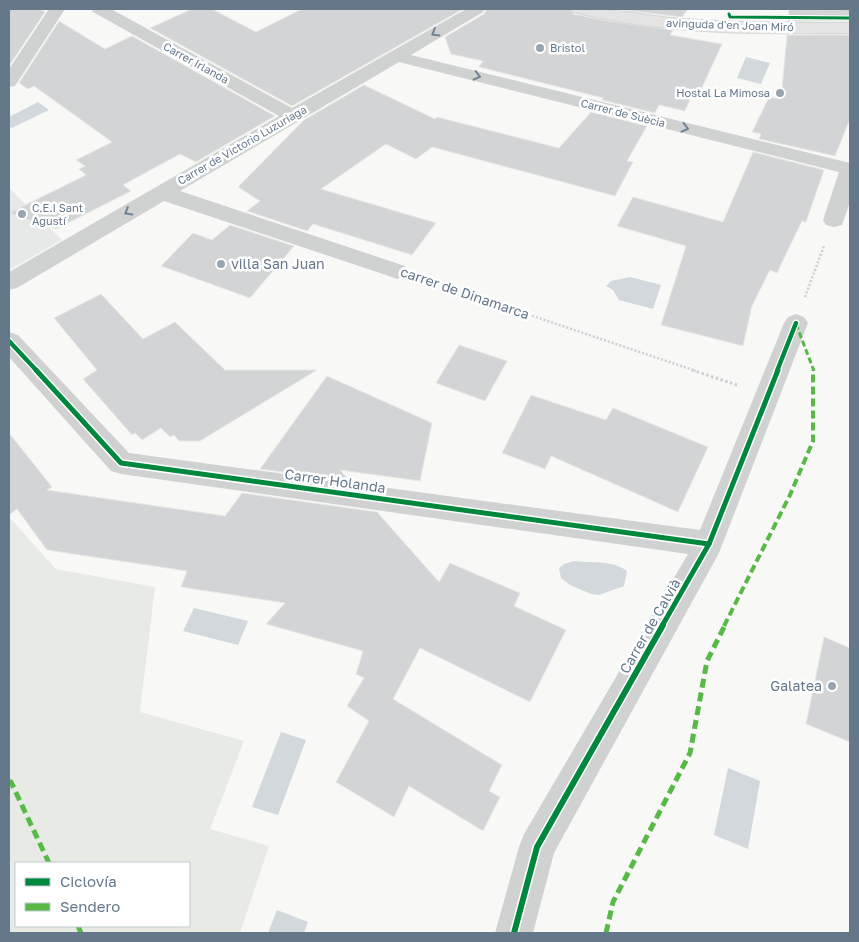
<svg xmlns="http://www.w3.org/2000/svg" width="859" height="942" font-family="'Golos Text',sans-serif">
<rect width="100%" height="100%" fill="#f8f8f7"/>
<polygon fill="#e7e8e8" points="9,188 62,240 9,270"/>
<path fill="#e8ebe5" fill-rule="evenodd" d="M9,517L56,569L155,587L140,712L244,741L210,829L269,846L240,933H9ZM16,863H189V926H16Z"/>
<g fill="#d2d8dc">
<polygon points="746,57 770,63 761,84 737,78"/>
<polygon points="38,102 49,110 12,128 9,126 9,117"/>
<polygon points="630,277 661,285 653,309 619,300 613,290 606,286 611,281"/>
<path d="M574,561C591,563 613,560 627,571L624,586L599,595L591,594L570,585L561,578L559,568L564,564Z"/>
<polygon points="194,608 248,621 238,645 183,631"/>
<polygon points="281,732 306,740 278,815 252,807"/>
<polygon points="728,768 760,781 748,849 714,835"/>
<polygon points="277,910 308,922 304,933 268,933"/>
</g>
<g fill="#d3d4d5" stroke="#e8e8e7">
<polygon points="9,9 39,9 45,12 9,66"/>
<polygon points="192,9 212,9 256,32 302,9 463,9 292,106 150,28"/>
<polygon points="487,9 570,9 574,14 608,21 673,30 670,35 722,44 699,94 693,93 685,111 659,105 655,113 602,100 603,98 479,67 483,61 451,54 445,37 484,14"/>
<polygon points="614,9 688,9 682,17"/>
<polygon points="789,9 850,9 850,21 788,21"/>
<polygon points="59,21 105,49 132,36 275,116 196,162 180,154 123,185 131,191 56,229 9,213 86,175 79,169 85,166 76,160 112,142 34,86 28,89 19,83"/>
<polygon points="787,35 850,35 850,119 835,156 759,139 761,134 752,132 769,97 781,99"/>
<polygon points="364,85 435,119 437,117 559,148 591,112 647,126 627,161 633,162 615,196 432,147 416,159 386,144 321,189 436,223 412,255 313,224 307,231 247,211 260,201 238,187 304,120"/>
<polygon points="753,152 824,170 806,222 802,221 777,273 770,270 752,306 743,346 661,325 686,246 617,226 633,197 723,222"/>
<polygon points="230,225 294,246 250,298 161,266 193,233 212,240"/>
<polygon points="101,294 143,339 175,322 225,370 317,370 200,441 179,441 174,435 170,437 161,428 142,440 135,433 132,435 83,379 97,370 54,318"/>
<polygon points="459,345 507,361 485,401 436,383"/>
<polygon points="327,376 432,423 420,481 340,470 350,481 260,469"/>
<polygon points="531,395 606,420 613,408 708,447 678,512 551,456 545,469 502,453"/>
<polygon points="9,433 52,487 47,490 225,516 242,493 377,512 439,582 450,563 520,593 514,606 566,630 530,702 420,648 393,699 502,765 489,791 500,797 483,831 409,786 394,817 336,782 369,721 347,706 364,678 356,674 363,651 266,624 285,603 181,587 187,571 47,550 17,509 9,515"/>
<polygon points="824,637 850,648 850,742 806,724"/>
</g>
<g fill="none" stroke-linecap="round" stroke-linejoin="round">
<defs>
<path id="primary" d="M572,9C608,7 645,16 682,19C738,23 794,23 850,23V33C759,34 664,35 574,12Z"/>
</defs>
<use href="#primary" stroke="#d5d6d6" stroke-width="2"/>
<g stroke="#cecfd0" stroke-width="2.5" stroke-dasharray="2 2" stroke-linecap="butt">
<polyline points="426,280 696,371"/>
<polyline points="805,297 824,246"/>
</g>
<polyline stroke="#cecfd0" stroke-width="3" stroke-dasharray="2.5 2.5" stroke-linecap="butt" points="692,370 737,385"/>
<g fill="#d0d2d2" fill-rule="evenodd">
<polygon points="49,9 65,9 15,86 9,87 9,69"/>
<polygon points="91,9 111,9 292,108 466,9 485,9 483,12 411,55 850,163 850,202 842,225 834,227 826,225 823,220 839,172 399,62 180,191 405,266 408,271 405,276 397,279 389,276 164,201 17,288 9,290 9,272 279,116 93,12"/>
<polygon points="796,314 804,317 808,323 719,553 554,853 533,933 495,933 519,847 524,834 688,554 121,474 111,471 9,357 9,332 18,335 129,453 700,530 784,323 788,317"/>
</g>
<use href="#primary" fill="#e3e4e3" fill-rule="evenodd"/>
<polyline stroke="#58b947" stroke-width="3" stroke-dasharray="6 3" stroke-linecap="butt" points="796,324 814,371"/>
<polyline stroke="#58b947" stroke-width="4" stroke-dasharray="8 4" stroke-linecap="butt" points="724,626 790,495 813,441 813,370"/>
<g stroke="#58b947" stroke-width="5" stroke-dasharray="9 5" stroke-linecap="butt">
<polyline points="9,784 11,782 49,863"/>
<polyline points="78,926 81,933"/>
<polyline points="606,933 613,902 690,753 707,661 725,625"/>
</g>
<defs>
<polyline id="cycleway-far3" points="729,14 730,17 850,18"/>
<g id="cycleway-far2">
<polyline points="9,341 37,371"/>
<polyline points="777,371 796,323"/>
</g>
<g id="cycleway-far1">
<polyline points="36,370 121,463 709,544"/>
<polyline points="662,626 709,544 778,370"/>
</g>
<polyline id="cycleway" points="514,933 537,847 663,625"/>
</defs>
<use href="#cycleway-far3" stroke="#fff" stroke-width="5"/>
<use href="#cycleway-far2" stroke="#fff" stroke-width="7"/>
<use href="#cycleway-far1" stroke="#fff" stroke-width="8"/>
<use href="#cycleway" stroke="#fff" stroke-width="9"/>
<use href="#cycleway-far3" stroke="#00873e" stroke-width="3"/>
<use href="#cycleway-far2" stroke="#00873e" stroke-width="4.5"/>
<use href="#cycleway-far1" stroke="#00873e" stroke-width="5"/>
<use href="#cycleway" stroke="#00873e" stroke-width="6"/>
</g>
<defs><path id="oneway-chevron" d="M-2-3.5L2.5 0L-2 3.5" fill="none" stroke-width="1.6" stroke-linecap="round" stroke-linejoin="round" transform="scale(1.25)"/></defs>
<g stroke="#708191">
<use href="#oneway-chevron" transform="translate(435 33) rotate(150)"/>
<use href="#oneway-chevron" transform="translate(477 76) rotate(14)"/>
<use href="#oneway-chevron" transform="translate(685 128) rotate(14)"/>
<use href="#oneway-chevron" transform="translate(128 212) rotate(149)"/>
</g>
<g fill="#98a5b0" stroke="#fff" stroke-width="2">
<circle cx="540" cy="48" r="5"/>
<circle cx="780" cy="93" r="5"/>
<circle cx="22" cy="214" r="5"/>
<circle cx="221" cy="264" r="5"/>
<circle cx="832" cy="686" r="5"/>
</g>
<g text-anchor="middle" stroke-width="5" stroke-linejoin="round" paint-order="stroke">
<g font-size="11" fill="#65788a" stroke="#fff">
<text transform="translate(730 25) rotate(2)" y="4">avinguda d'en Joan Miró</text>
<text transform="translate(196 63) rotate(29)" y="4">Carrer Irlanda</text>
<text transform="translate(623 113) rotate(14)" y="4">Carrer de Suècia</text>
<text transform="translate(242 145) rotate(-30)" y="4">Carrer de Victorio Luzuriaga</text>
</g>
<g font-size="11" fill="#65788a" stroke="#fff" text-anchor="start">
<text x="550" y="52">Bristol</text>
<text x="770" y="97" text-anchor="end">Hostal La Mimosa</text>
<text x="32" y="212">C.E.I Sant<tspan x="32" dy="13">Agustí</tspan></text>
</g>
<g font-size="14" fill="#65788a" stroke="#fff" text-anchor="start">
<text x="231" y="269">villa San Juan</text>
<text x="822" y="691" text-anchor="end">Galatea</text>
</g>
<g font-size="14" fill="#65788a" stroke="#fff">
<text transform="translate(465 293) rotate(19)" y="5">carrer de Dinamarca</text>
<text transform="translate(335 481) rotate(8)" y="5">Carrer Holanda</text>
<text transform="translate(650 626) rotate(-60)" y="5">Carrer de Calvià</text>
</g>
</g>
<rect width="859" height="942" fill="none" stroke="#65788a" stroke-width="20"/>
<rect x="15" y="862" width="175" height="65" fill="#ffffff" stroke="#c1c9d0"/>
<rect x="25" y="878" width="25" height="8" fill="#00873e" stroke="#c1c9d0"/>
<text x="60" y="887" font-size="15" fill="#65788a">Ciclovía</text>
<rect x="25" y="903" width="25" height="8" fill="#58b947" stroke="#c1c9d0"/>
<text x="60" y="912" font-size="15" fill="#65788a">Sendero</text>
</svg>
